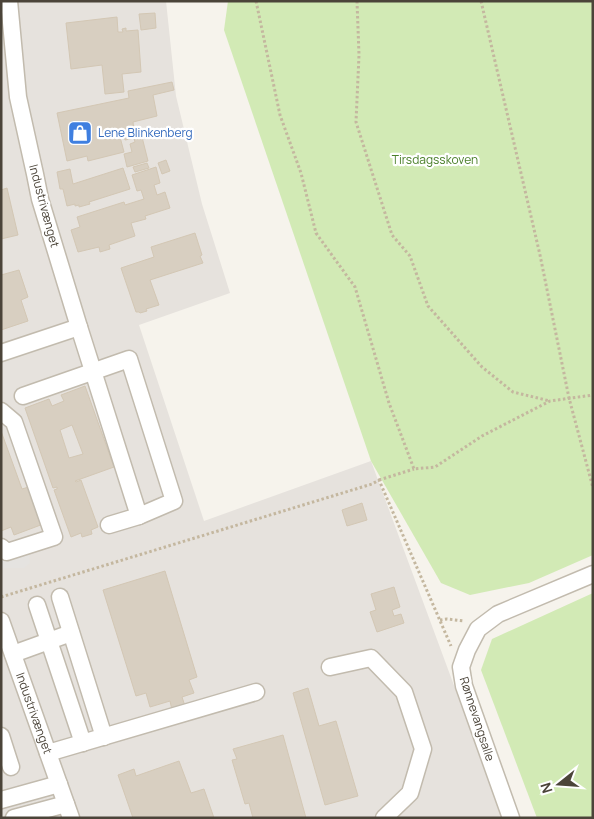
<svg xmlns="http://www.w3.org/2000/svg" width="594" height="819" font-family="Manrope,sans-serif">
<rect width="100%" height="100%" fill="#f6f3ec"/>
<polygon fill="#e6e2dd" points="1,1 166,1 176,96 202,204 230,293 139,325 204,521 371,461 503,818 1,818"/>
<g fill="#d2eab5">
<polygon points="228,1 593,1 593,555 529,583 470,595 441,583 371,461 224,30"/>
<polygon points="593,593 593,818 537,818 481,670 492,639"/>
</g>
<polygon fill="#e5e3e0" points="1,543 29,553 30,563 24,568 1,568"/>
<g fill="#d8cfc1" stroke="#d3c7b4" fill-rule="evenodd">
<polygon points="155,13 156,28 141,30 139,14"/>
<polygon points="117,17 118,32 123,32 122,29 126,28 126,31 138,30 141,72 122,74 124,92 105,94 102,65 71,69 66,23"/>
<polygon points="172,82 174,90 153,95 157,116 133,122 135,138 125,140 123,132 119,133 124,152 88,161 87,156 67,161 57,113 129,98 128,91"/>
<polygon points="142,137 148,161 127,167 124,154 132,152 130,144 135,142 134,139"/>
<polygon points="166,160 170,171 162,174 158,163"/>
<polygon points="147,163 149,168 135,172 133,167"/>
<polygon points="156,167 160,183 154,185 157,195 165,192 170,208 145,216 146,219 131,223 135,236 109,245 110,249 100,252 99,247 78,252 71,230 80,227 77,217 124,202 125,205 144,199 141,190 137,191 132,175"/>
<polygon points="123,168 130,189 89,202 90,204 79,207 79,205 75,206 75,204 67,206 63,189 60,189 57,172 70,169 73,184"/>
<polygon points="7,188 18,235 1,239 1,190"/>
<polygon points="195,233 202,255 200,256 203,263 150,280 159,305 146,309 147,311 140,313 139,312 136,312 121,268 154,257 151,247"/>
<polygon points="19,270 28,297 21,300 28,321 1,330 1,275"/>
<path d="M85,386L114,467L75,481L76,482L81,480L98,527L91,530L92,534L82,537L81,533L71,537L54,490L57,489V487L53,488L25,408L49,399L52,406L64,401L61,395ZM72,425L83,454L69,458L60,430Z"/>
<polygon points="1,431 22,489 32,486 46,523 14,535 11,527 1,531"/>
<polygon points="362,503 367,520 347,526 342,510"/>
<polygon points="165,571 197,677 189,680 194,693 182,697 185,706 172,710 170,701 150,707 146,693 136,696 103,590"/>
<polygon points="394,587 400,607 392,610 394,616 401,614 404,623 377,632 370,612 376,610 371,594"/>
<polygon points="308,688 319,726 336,721 358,796 325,805 293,693"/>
<polygon points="283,735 306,818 253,818 249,803 245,804 232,760 237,759 233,749"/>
<polygon points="179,761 191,793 204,789 214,818 133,818 118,775 134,769 136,776"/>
</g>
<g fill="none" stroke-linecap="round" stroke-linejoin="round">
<defs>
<g id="minor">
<polyline points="79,327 139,516"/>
<polyline points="1,353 79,327 40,199 35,174 18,97 9,1"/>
<polyline points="23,396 129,359 174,501 139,516 109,525"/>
<polyline points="1,411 14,422 54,537 7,552 1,547"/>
<polyline points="60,597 104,737"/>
<polyline points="37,605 83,743"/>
<path id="s1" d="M1,621L71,818"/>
<polyline points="13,654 71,633"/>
<polyline points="330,667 371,658 404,692 423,749 410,793 384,818"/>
<polyline points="1,736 11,767"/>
<polyline points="48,753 256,692"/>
<polyline points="1,800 59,784"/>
<polyline points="14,818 66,804"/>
<polyline points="511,818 464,686 461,667 467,650 478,629 498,614 593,574"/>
</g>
</defs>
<use href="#minor" stroke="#c2bbae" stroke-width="19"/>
<g stroke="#c4b79f" stroke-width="3" stroke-dasharray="2.5 2.5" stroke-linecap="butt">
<polyline points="256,1 280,115 301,173 316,233 355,287 389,403 414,469 435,467 482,436 550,401 593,395"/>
<polyline points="357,1 359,55 356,122 392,235 410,256 428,306 482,367 513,392 550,401"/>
<polyline points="481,1 540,255 569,398 593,488"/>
<polyline points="379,480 414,469"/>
<polyline points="1,597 372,484 379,480 451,646"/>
<polyline points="440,620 447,619 464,621"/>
</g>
<use href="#minor" stroke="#fff" stroke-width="16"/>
</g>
<defs>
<symbol id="shop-square" viewBox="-11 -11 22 22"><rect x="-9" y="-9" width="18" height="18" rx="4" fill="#3f7fe0" stroke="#fff"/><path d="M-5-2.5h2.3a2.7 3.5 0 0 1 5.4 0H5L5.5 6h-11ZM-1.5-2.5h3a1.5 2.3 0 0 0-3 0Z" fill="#fff"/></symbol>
</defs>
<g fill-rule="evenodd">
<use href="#shop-square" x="66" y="119" width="28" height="28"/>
</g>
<g text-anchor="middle" stroke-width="4.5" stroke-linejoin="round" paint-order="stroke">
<g font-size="12" fill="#366cbe" stroke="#fff" text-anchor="start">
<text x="98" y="137">Lene Blinkenberg</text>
</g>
<g font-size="12" fill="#4a7f2a" stroke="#fff">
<text x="435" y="164">Tirsdagsskoven</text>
</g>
<g font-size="12" fill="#4b4439" stroke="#fff">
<text transform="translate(44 206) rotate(75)" y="4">Industrivænget</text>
<text dy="4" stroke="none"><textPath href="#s1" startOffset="98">Industrivænget</textPath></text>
<text transform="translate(477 719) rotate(72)" y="4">Rønnevangsalle</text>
</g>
</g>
<rect width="594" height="819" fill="none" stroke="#4b4439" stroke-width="5"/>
<g transform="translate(559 784) rotate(253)" stroke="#ffffff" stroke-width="4" paint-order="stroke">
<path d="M0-4L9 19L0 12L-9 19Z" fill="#4b4439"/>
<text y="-8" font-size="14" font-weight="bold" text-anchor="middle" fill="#4b4439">N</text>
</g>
</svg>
